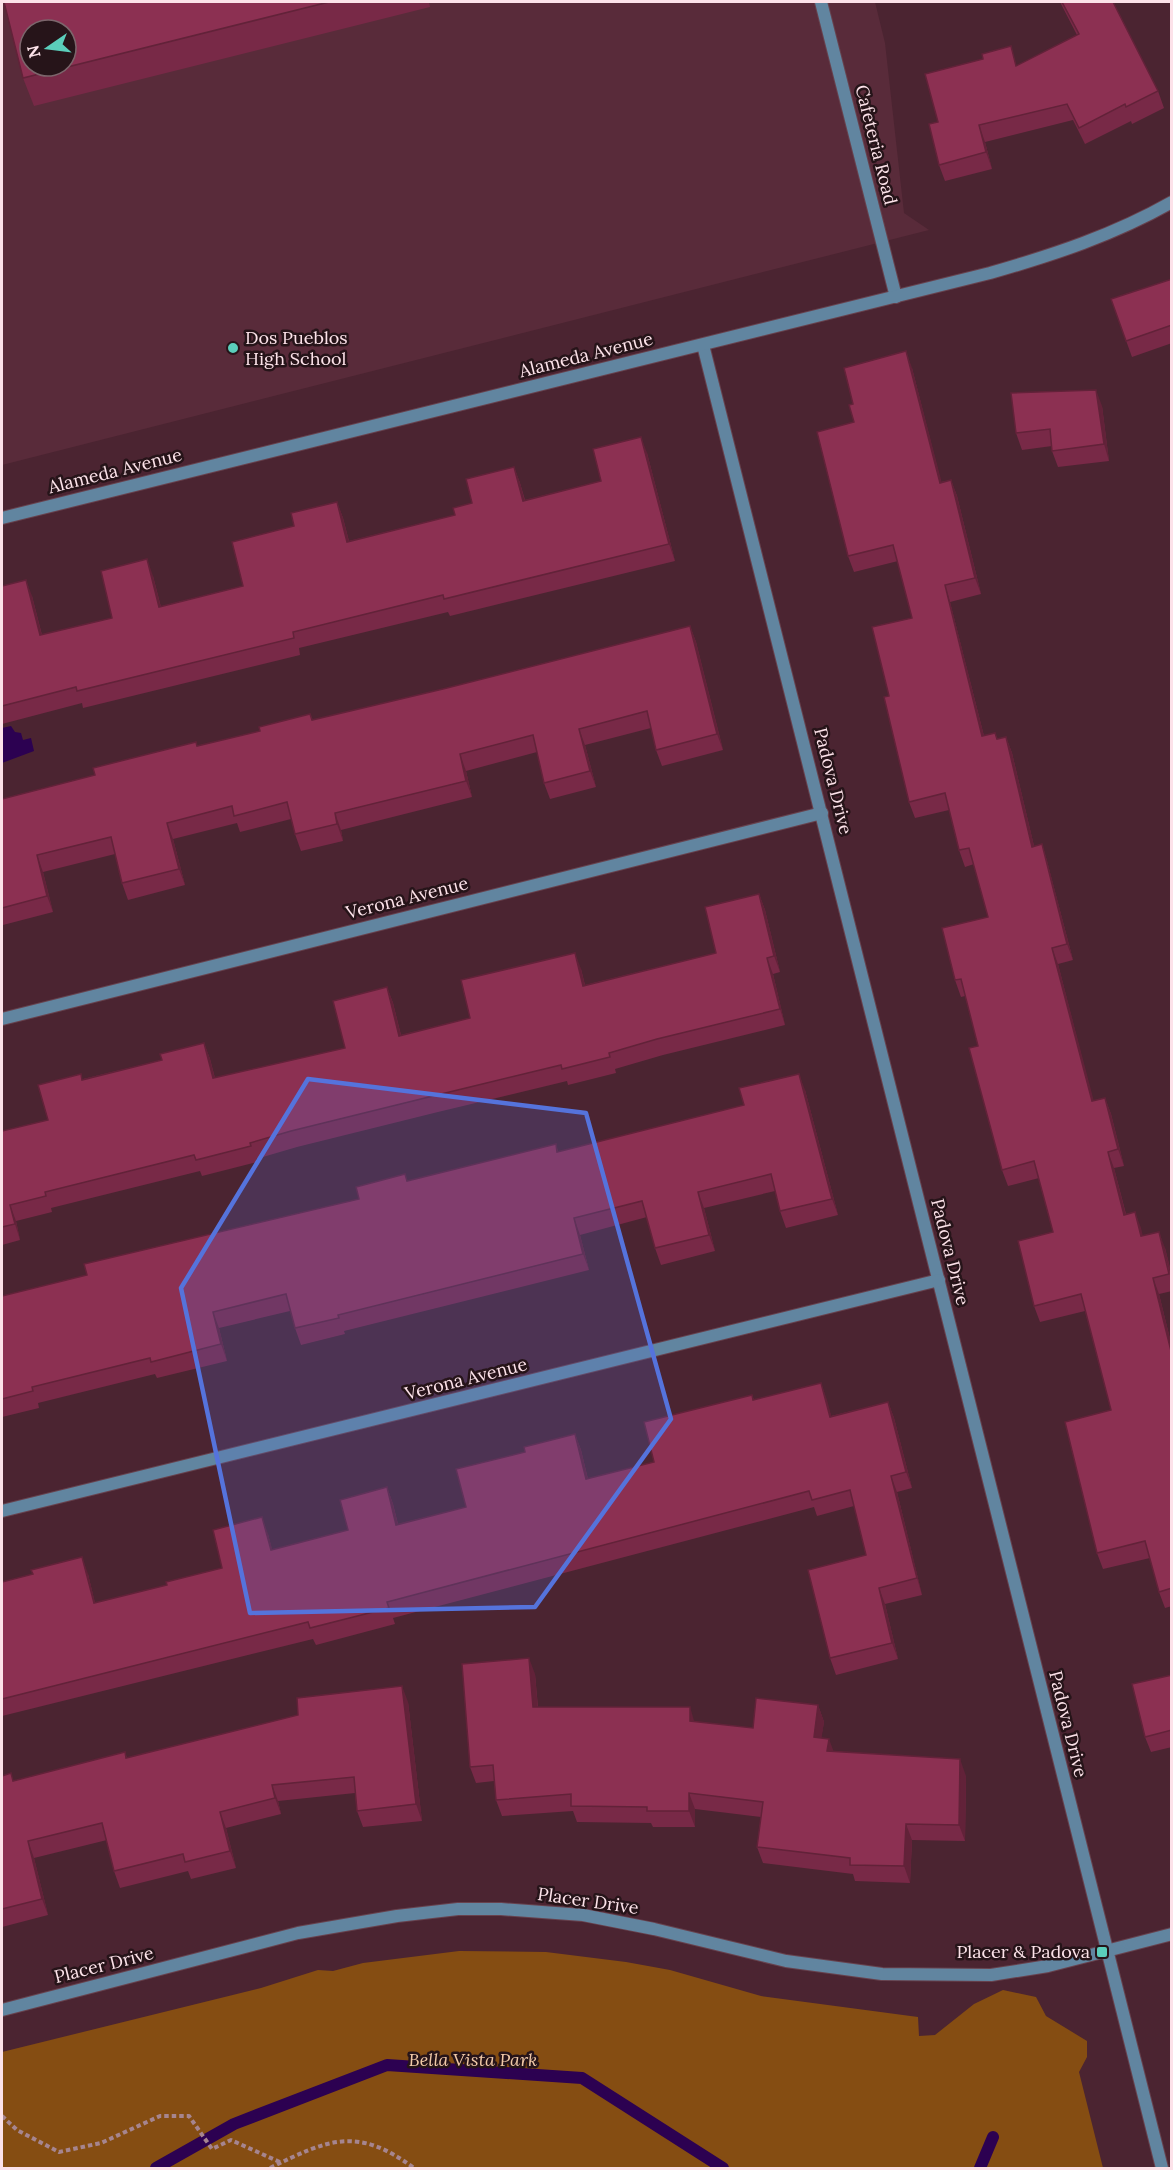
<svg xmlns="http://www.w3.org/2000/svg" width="1173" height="2170" font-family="Lora,serif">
<rect width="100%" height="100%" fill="#4b2431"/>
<path fill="#592b3a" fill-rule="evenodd" d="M2,2H875L885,43L904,213L929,230L2,465ZM30,30H66V66H30Z"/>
<polygon fill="#854d12" points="459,1951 546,1952 626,1962 670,1970 761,1996 918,2017 919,2036 935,2035 974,2004 1003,1990 1036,1997 1046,2016 1087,2041 1087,2057 1079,2072 1103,2168 2,2168 2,2052 261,1988 318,1970 333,1971 363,1963"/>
<polygon fill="#2c0151" points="11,726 15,732 21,733 23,740 31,738 34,751 2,763 2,728"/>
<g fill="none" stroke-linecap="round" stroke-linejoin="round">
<g stroke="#2c0151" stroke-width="12">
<polyline points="156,2168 234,2124 387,2065 582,2078 723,2168"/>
<polyline points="980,2168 993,2137"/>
</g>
<defs>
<polyline id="service" points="821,2 896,297"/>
<g id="minor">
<polyline points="703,345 1162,2168"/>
<polyline points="2,1019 822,813"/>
<polyline points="2,1511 939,1280"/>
<polyline points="2,2010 298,1933 397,1916 458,1909 501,1909 583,1915 654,1929 786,1961 882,1974 991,1975 1048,1966 1172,1934"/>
</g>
<path id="tertiary" d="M2,518L990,273C1053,255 1114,235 1172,202"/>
</defs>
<use href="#service" stroke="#67424e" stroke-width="14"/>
<use href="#minor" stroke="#67424e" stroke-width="14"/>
<use href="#tertiary" stroke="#67424e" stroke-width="14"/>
<g stroke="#a6858f" stroke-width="4" stroke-dasharray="4.5 3" stroke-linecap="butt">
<polyline points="2,2116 17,2130 59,2152 101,2143 160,2116 189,2116 212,2149 231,2140 282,2163"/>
<path d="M270,2168C329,2139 357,2126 414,2168"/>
</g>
<use href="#service" stroke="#6185a0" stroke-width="12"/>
<use href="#minor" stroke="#6185a0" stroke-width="12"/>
<use href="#tertiary" stroke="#6185a0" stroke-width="12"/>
</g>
<g fill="#782947">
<polygon points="4,2 429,2 430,7 34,106 23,78"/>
<polygon points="1060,2 1113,2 1158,91 1164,108 1132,124 1131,121 1085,144 1073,120 985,142 992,169 945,181 939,165 938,122 1018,65 1077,35"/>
<polygon points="1172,279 1172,343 1132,357 1111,299"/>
<polygon points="912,368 941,482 951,480 957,496 981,594 950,602 984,736 998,739 1006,737 1012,753 1034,846 1042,844 1047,861 1073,960 1058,964 1093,1101 1105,1098 1111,1114 1124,1166 1114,1168 1126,1214 1135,1212 1142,1236 1165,1248 1172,1276 1172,1291 1159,1294 1172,1347 1172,1606 1165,1608 1159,1592 1150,1558 1103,1569 1097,1553 1111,1410 1085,1311 1040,1322 1034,1306 1053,1232 1039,1178 1008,1186 1002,1170 978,1046 965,996 961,997 955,980 988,917 974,864 965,867 959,850 949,810 915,818 909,802 889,696 912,618 898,561 854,572 848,556 854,422 853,404"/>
<polygon points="1102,406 1109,461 1058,467 1052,451 1052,446 1022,450 1016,433"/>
<polygon points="647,453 675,561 450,616 448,612 299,648 300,655 83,708 82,703 2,724 2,586 32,596 42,635 112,618 153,576 161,607 243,586 294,526 337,502 343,518 349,541 455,515 472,503 514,467 520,483 525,500 601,481"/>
<polygon points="690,626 696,642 723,750 662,766 656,750 651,728 585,745 596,787 550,799 544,783 537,752 466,771 472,797 341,830 343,841 301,851 295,834 291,819 240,832 237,823 173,839 185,885 128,900 122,883 115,854 43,872 53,912 3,925 2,922 2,799 95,775 198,746 260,731 310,714 313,720 443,689"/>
<polygon points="759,894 765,910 780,972 773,974 785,1025 663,1055 615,1069 616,1073 568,1085 567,1081 438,1112 297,1147 256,1159 257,1162 202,1176 200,1171 51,1208 52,1212 16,1221 20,1240 2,1245 2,1131 48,1120 83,1079 162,1060 204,1043 210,1059 215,1078 345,1048 387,987 393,1003 401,1035 470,1018 581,969 585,985 716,953"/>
<polygon points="805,1090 838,1215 786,1228 780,1211 775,1191 704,1208 715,1251 661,1265 655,1248 647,1217 580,1235 589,1270 344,1331 345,1334 301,1345 295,1328 290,1311 219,1328 227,1361 157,1378 155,1374 38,1403 39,1408 2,1417 2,1296 87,1275 359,1199 408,1181 556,1144 558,1152"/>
<polygon points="821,1383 831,1416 888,1402 894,1418 912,1488 897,1492 922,1595 885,1604 898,1659 836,1675 830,1658 866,1555 854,1506 817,1516 814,1507 393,1618 395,1624 316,1645 313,1639 2,1716 2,1582 88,1574 95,1603 167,1585 222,1568 268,1534 272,1550 348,1530 387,1487 393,1504 398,1524 466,1507 525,1452 575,1434 581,1450 588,1479 654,1462 752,1395 754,1400"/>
<polygon points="535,1674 538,1707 753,1728 818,1705 824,1722 821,1738 833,1752 966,1776 965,1841 912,1840 910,1883 855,1881 853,1874 763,1863 757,1847 761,1817 695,1809 695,1827 653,1827 651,1823 577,1822 573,1811 502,1816 496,1800 494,1781 476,1783 470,1767"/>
<polygon points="1172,1675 1172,1747 1151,1752 1145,1737"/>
<polygon points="408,1702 422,1821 363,1827 357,1811 355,1793 278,1801 281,1814 226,1828 236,1868 191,1879 188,1871 120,1888 114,1871 107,1840 34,1858 48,1915 2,1927 2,1776 14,1781 125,1752 127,1758"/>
</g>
<g fill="#622239">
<polygon points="979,125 985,142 992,169 986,152"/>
<polygon points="906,351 912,368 946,499 940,483"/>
<polygon points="1096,390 1102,406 1109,461 1104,444"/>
<polygon points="641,437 647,453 675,561 669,544"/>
<polygon points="514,467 520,483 529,517 523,501"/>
<polygon points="951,480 957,496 981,594 975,578"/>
<polygon points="337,502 343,518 353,558 347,542"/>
<polygon points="147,559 153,576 165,624 159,607"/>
<polygon points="26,580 32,596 46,652 40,635"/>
<polygon points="945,585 950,602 988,752 982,736"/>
<polygon points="690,626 696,642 723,750 717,734"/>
<polygon points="579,729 585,745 596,787 590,771"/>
<polygon points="1006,737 1012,753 1038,863 1032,847"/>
<polygon points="460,754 466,771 472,797 466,781"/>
<polygon points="335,813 341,830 343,841 337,824"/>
<polygon points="167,823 173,839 185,885 179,869"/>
<polygon points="1042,844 1047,861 1073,960 1067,944"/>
<polygon points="37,855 43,872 53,912 47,896"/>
<polygon points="759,894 765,910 780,972 774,956"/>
<polygon points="1052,948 1058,964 1098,1117 1092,1101"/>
<polygon points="575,953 581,969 589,1002 583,986"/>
<polygon points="767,958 773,974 785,1025 780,1009"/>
<polygon points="387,987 393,1003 405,1052 399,1036"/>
<polygon points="204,1043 210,1059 219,1095 213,1078"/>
<polygon points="799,1074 805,1090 838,1215 832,1199"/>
<polygon points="1105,1098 1111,1114 1124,1166 1118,1149"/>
<polygon points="1108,1152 1114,1168 1130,1231 1124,1215"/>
<polygon points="698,1192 704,1208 715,1251 709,1235"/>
<polygon points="10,1205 16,1221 20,1240 15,1224"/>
<polygon points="1135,1212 1141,1228 1147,1253 1141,1236"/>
<polygon points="574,1218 580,1235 589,1270 583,1254"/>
<polygon points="1159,1232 1165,1248 1172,1276 1172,1281"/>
<polygon points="1153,1278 1159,1294 1172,1347 1172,1355"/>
<polygon points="213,1312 219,1328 227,1361 221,1344"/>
<polygon points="821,1383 827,1400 836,1433 830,1417"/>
<polygon points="888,1402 894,1418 912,1488 906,1472"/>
<polygon points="575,1434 581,1450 592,1496 586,1479"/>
<polygon points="891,1476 897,1492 922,1595 917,1578"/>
<polygon points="387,1487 393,1504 402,1541 396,1525"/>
<polygon points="262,1517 268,1534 277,1567 271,1550"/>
<polygon points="82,1557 88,1574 99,1620 94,1603"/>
<polygon points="879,1588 885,1604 898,1659 892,1643"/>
<polygon points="529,1658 535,1674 539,1723 533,1707"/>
<polygon points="402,1686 408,1702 422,1821 416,1804"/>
<polygon points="818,1705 824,1722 819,1754 814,1737"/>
<polygon points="690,1707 695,1724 690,1721"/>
<polygon points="829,1739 835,1755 827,1751"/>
<polygon points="960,1759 966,1776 965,1841 959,1825"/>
<polygon points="272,1785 278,1801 281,1814 275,1798"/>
<polygon points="689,1793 695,1809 695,1827 689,1811"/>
<polygon points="220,1812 226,1828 236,1868 230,1851"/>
<polygon points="906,1824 912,1840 910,1883 904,1866"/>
<polygon points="28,1841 34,1858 48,1915 42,1899"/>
</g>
<g fill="#8c3052" stroke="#622239" stroke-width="1.5" fill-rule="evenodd">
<path d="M4,2H329L23,78ZM30,30H66V66H30Z"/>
<polygon points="1062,2 1113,2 1158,91 1126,107 1125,104 1079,128 1067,104 979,125 986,152 939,165 929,124 938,122 925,74 983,59 982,54 1011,46 1016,66 1079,34"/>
<polygon points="1172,279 1172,325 1126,341 1111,299"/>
<polygon points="906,351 940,483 951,480 975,578 945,585 982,736 995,733 997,739 1006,737 1032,847 1042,844 1067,944 1052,948 1092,1101 1105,1098 1118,1149 1108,1152 1124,1215 1135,1212 1141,1236 1159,1232 1169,1274 1153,1278 1172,1355 1172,1588 1159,1592 1145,1541 1097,1553 1065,1422 1111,1410 1081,1294 1034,1306 1018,1241 1053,1232 1034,1161 1002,1170 969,1048 978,1046 961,979 955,980 942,928 988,917 969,848 959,850 945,793 909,802 884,697 889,696 872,627 912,618 893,545 848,556 817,432 854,422 849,405 853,404 844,368"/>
<polygon points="1096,390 1104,444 1052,451 1050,429 1016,433 1011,393"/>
<polygon points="641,437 669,544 444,599 443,595 293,632 294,638 77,691 76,687 2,706 2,586 26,580 40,635 112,618 101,571 147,559 159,607 243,586 232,542 294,526 291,513 337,502 347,542 455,515 453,508 472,503 466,479 514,467 523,501 601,481 593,449"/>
<polygon points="690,626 717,734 656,750 647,711 579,729 590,771 544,783 533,735 460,754 466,781 335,813 337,824 295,834 287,802 234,816 232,806 167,823 179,869 122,883 111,837 37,855 47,896 2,908 2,799 95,775 93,768 196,742 197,746 260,731 259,727 310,714 312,720 443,689"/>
<polygon points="759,894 774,956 767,958 780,1009 657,1039 609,1053 610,1057 562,1069 561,1065 433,1096 291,1131 250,1143 251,1146 196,1160 194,1155 45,1192 46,1196 10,1205 15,1224 2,1227 2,1131 48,1120 38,1085 81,1074 82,1080 162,1060 160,1054 204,1043 213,1078 345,1048 333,1001 387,987 399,1036 470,1018 461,980 575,953 583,986 716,953 705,907"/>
<polygon points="799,1074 832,1199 780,1211 771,1174 698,1192 709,1235 655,1248 642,1201 574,1218 583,1254 338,1315 339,1318 295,1328 286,1294 213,1312 221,1344 151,1362 150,1358 32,1387 33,1391 2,1399 2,1296 87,1275 84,1264 359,1199 356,1187 405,1174 407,1181 556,1144 557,1152 744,1105 739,1088"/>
<polygon points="821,1383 830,1417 888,1402 906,1472 891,1476 917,1578 879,1588 892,1643 830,1658 808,1570 866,1555 850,1490 812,1500 809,1491 387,1602 389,1608 310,1628 308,1622 2,1699 2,1582 33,1574 31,1570 82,1557 94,1603 167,1585 166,1582 222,1568 213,1530 262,1517 271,1550 348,1530 340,1500 387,1487 396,1525 466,1507 456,1469 525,1452 524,1447 575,1434 586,1479 654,1462 644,1422 752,1395 753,1400"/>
<polygon points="529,1658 533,1707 690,1707 690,1721 753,1728 756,1698 818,1705 814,1737 829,1739 827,1751 960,1759 959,1825 906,1824 904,1866 850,1865 850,1858 757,1847 763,1802 689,1793 689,1811 647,1811 647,1807 571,1806 571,1794 496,1800 493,1765 470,1767 462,1664"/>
<polygon points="1172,1675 1172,1730 1145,1737 1132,1684"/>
<polygon points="402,1686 416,1804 357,1811 354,1777 272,1785 275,1798 220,1812 230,1851 185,1862 183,1854 114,1871 102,1823 28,1841 42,1899 2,1909 2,1776 11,1773 13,1781 125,1752 126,1758 298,1715 297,1698"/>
</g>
<path fill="#5573dc" fill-opacity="0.2" stroke="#5573dc" stroke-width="4.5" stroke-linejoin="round" d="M308,1079L586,1113L671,1419L535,1607L250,1613L181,1288Z"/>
<g fill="#5bcebb" stroke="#261419" stroke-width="2">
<circle cx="233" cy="348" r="6"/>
<rect x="1096" y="1946" width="12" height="12" rx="3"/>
</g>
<g text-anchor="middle" stroke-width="5" stroke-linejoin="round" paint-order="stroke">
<g font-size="18" fill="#fce2e9" stroke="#261419">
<text transform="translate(876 145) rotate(76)" y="6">Cafeteria Road</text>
<text transform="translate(586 355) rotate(-14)" y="6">Alameda Avenue</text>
<text transform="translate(115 471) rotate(-14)" y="6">Alameda Avenue</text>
<text transform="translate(833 781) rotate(76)" y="6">Padova Drive</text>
<text transform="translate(407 898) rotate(-14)" y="6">Verona Avenue</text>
<text transform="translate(950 1252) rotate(76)" y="6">Padova Drive</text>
<text transform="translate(466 1379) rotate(-14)" y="6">Verona Avenue</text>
<text transform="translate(1068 1724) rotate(76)" y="6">Padova Drive</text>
<text transform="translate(588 1901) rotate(8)" y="6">Placer Drive</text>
<text transform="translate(104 1965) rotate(-14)" y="6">Placer Drive</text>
</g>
<g font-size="18" fill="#fce2e9" stroke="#261419" text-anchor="start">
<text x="245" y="344">Dos Pueblos<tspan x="245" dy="21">High School</tspan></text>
<text x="1090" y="1958" text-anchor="end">Placer &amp; Padova</text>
</g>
<g font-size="18" font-style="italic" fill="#f1c9a8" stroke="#261419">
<text x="473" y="2066">Bella Vista Park</text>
</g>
</g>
<rect width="1173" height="2170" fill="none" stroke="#fce2e9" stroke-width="6"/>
<g transform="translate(48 48) rotate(256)"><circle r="28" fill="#261419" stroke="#7c666c" stroke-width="1.5"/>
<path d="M0-4.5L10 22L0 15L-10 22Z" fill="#5bcebb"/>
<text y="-9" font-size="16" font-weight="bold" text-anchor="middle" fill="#fce2e9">N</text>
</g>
</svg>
